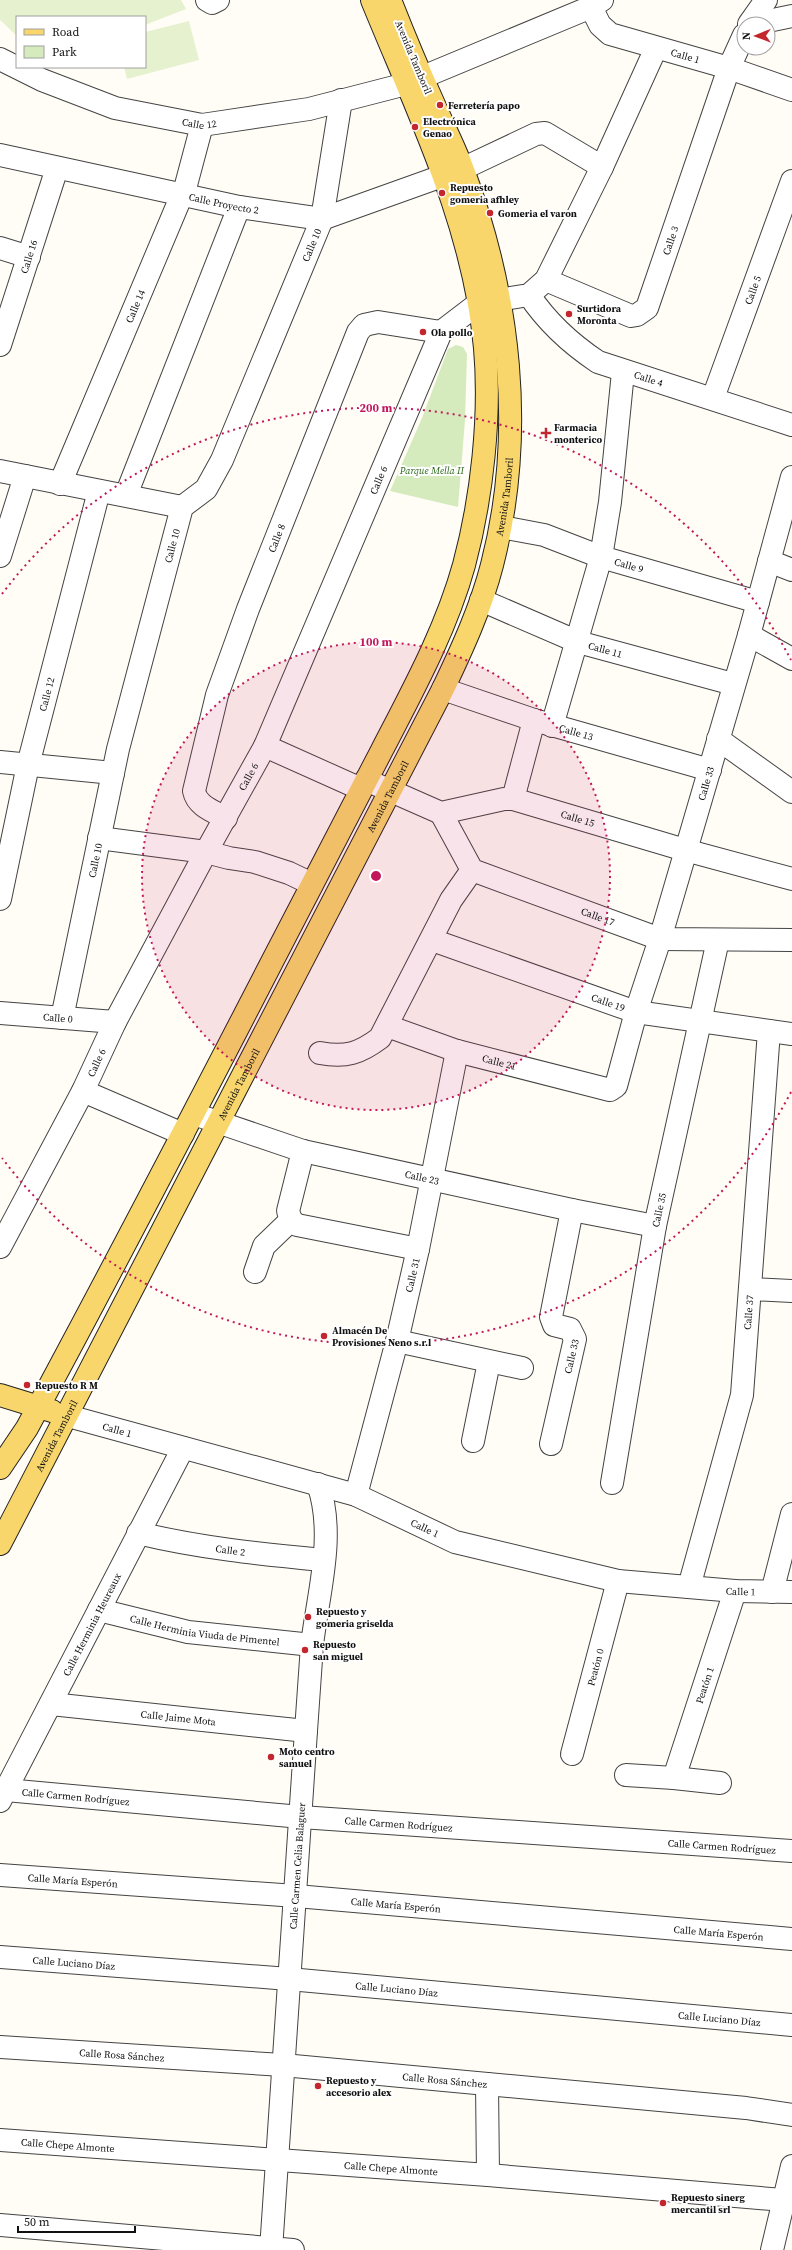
<svg xmlns="http://www.w3.org/2000/svg" width="792" height="2250" font-family="'Source Serif 4',serif">
<rect width="100%" height="100%" fill="#fffdf5"/>
<polygon fill="#d5ebbd" points="456,345 463,347 467,354 465,420 458,507 390,491 422,418 448,349"/>
<g fill="#e6f2cf">
<polygon points="0,0 181,0 186,9 145,25 145,17 17,17 17,36 0,20"/>
<polygon points="189,21 199,60 127,79 124,67 145,67 145,32"/>
</g>
<g fill="none" stroke-linecap="round" stroke-linejoin="round">
<defs>
<g id="minor">
<polyline points="207,0 212,3 218,0"/>
<path id="s1" d="M591,7L600,25L610,34L729,68L792,90"/>
<polyline points="749,24 766,0"/>
<polyline points="754,24 792,16"/>
<path id="s2" d="M0,59L42,80L115,108L202,125L309,109L406,84L591,7L602,0"/>
<path id="s3" d="M0,155L239,207L322,219L445,175"/>
<polyline points="462,169 536,134 545,133 602,167"/>
<polyline points="0,248 29,257"/>
<path id="s4" d="M546,280L631,316L637,315L647,308L729,68L744,35"/>
<path id="s5" d="M529,295C547,322 571,344 598,362L792,425"/>
<path id="s6" d="M0,345L57,168"/>
<path id="s7" d="M713,398L792,181"/>
<polyline points="0,471 182,507"/>
<path id="s8" d="M60,484L186,185L202,125"/>
<polyline points="126,495 239,207"/>
<path id="s9" d="M501,527L544,535L601,557L758,602"/>
<polyline points="0,556 25,476"/>
<polyline points="769,561 792,570"/>
<path id="s10" d="M481,600L578,642L733,684"/>
<polyline points="749,635 792,659"/>
<path id="s11" d="M443,689L534,720L710,770"/>
<polyline points="552,726 601,557 610,502 623,372"/>
<polyline points="718,739 792,792"/>
<polyline points="265,746 361,789"/>
<polyline points="0,762 113,773"/>
<path id="s12" d="M366,780L441,813L504,799H513L685,850L792,879"/>
<polyline points="513,799 534,720"/>
<path id="s13" d="M441,813L472,870L660,939L792,940"/>
<path id="s14" d="M226,818C213,811 197,806 194,791L217,695L248,609L358,332L364,325L378,322L441,332"/>
<polyline points="99,838 206,852 229,858 255,862 289,873 312,884"/>
<path id="s15" d="M0,899L28,765L99,491"/>
<path id="s16" d="M432,940L636,1012L792,1034"/>
<path id="s17" d="M0,1013L115,1022"/>
<path id="s18" d="M62,1018L118,749L182,507L206,489L222,460L322,219L341,100"/>
<path id="s19" d="M387,1026L457,1051L610,1090L616,1086L636,1012L660,939L749,635L792,477"/>
<path d="M320,1053C346,1058 360,1053 380,1038L451,900L472,870"/>
<polyline points="83,1091 183,1134"/>
<path id="s20" d="M194,1114L303,1151L572,1210L655,1226"/>
<polyline points="303,1151 288,1211 291,1220 297,1225 418,1249"/>
<path id="s21" d="M0,1247L83,1091L115,1022L206,852L265,746L441,332L479,303L529,295L546,280L602,167L656,48"/>
<polyline points="255,1272 264,1246 291,1220"/>
<polyline points="750,1289 792,1291"/>
<polyline points="397,1341 522,1368"/>
<path id="s22" d="M68,1416L356,1495L455,1542L618,1581L735,1591L792,1592"/>
<polyline points="473,1441 489,1362"/>
<path id="s23" d="M551,1444L575,1339L570,1329L554,1325L551,1317L572,1210"/>
<path id="s24" d="M612,1483L655,1226L718,940"/>
<path id="s25" d="M356,1495L397,1341L418,1249L457,1051"/>
<path id="s26" d="M138,1533C200,1548 260,1554 323,1560"/>
<path id="s27" d="M689,1587L742,1395L769,1031"/>
<polyline points="772,1592 792,1514"/>
<path id="s28" d="M99,1610L188,1632L312,1645"/>
<path id="s29" d="M51,1704L306,1731"/>
<path id="s30" d="M572,1754L618,1581"/>
<path id="s31" d="M626,1775L674,1778L735,1591"/>
<polyline points="674,1778 720,1783"/>
<path id="s32" d="M6,1790L301,1817L792,1851"/>
<path id="s33" d="M0,1801L183,1448"/>
<path id="s34" d="M0,1875L296,1896L792,1939"/>
<path id="s35" d="M0,1957L289,1979L792,2025"/>
<path id="s36" d="M0,2047L283,2065L746,2108L792,2115"/>
<polyline points="487,2084 488,2175"/>
<path id="s37" d="M0,2140L488,2175L783,2200"/>
<polyline points="0,2225 293,2250"/>
<path id="s38" d="M271,2250L306,1731C308,1702 310,1674 312,1645C318,1593 336,1535 318,1484"/>
<polyline points="772,2250 792,2166"/>
</g>
<g id="major">
<polyline points="0,1395 52,1411"/>
<path d="M0,1468L27,1428C111,1272 193,1115 274,958C310,889 346,819 382,750C413,690 446,630 464,565C482,498 491,416 485,348C474,225 418,113 372,0"/>
<path id="s39" d="M0,1544L443,689C462,649 481,608 492,565C526,433 510,296 463,170C454,146 442,123 432,100C417,67 403,33 390,0"/>
</g>
</defs>
<use href="#minor" stroke="#444" stroke-width="24"/>
<use href="#major" stroke="#222" stroke-width="24"/>
<use href="#minor" stroke="#fff" stroke-width="22"/>
<use href="#major" stroke="#f9d66b" stroke-width="22"/>
</g>
<circle cx="376" cy="876" r="234" fill="#c2185b" fill-opacity=".12"/>
<g fill="none" stroke="#c2185b" stroke-width="2" stroke-dasharray="2 4">
<circle cx="376" cy="876" r="234"/>
<path d="M791 1092A468 468 0 0 1 2 1158M2 594A468 468 0 0 1 791 660"/>
</g>
<g fill="#c4262e" stroke="#fff" stroke-width="1.5">
<circle cx="440" cy="105" r="4"/>
<circle cx="415" cy="127" r="4"/>
<circle cx="442" cy="193" r="4"/>
<circle cx="490" cy="213" r="4"/>
<circle cx="569" cy="314" r="4"/>
<circle cx="423" cy="332" r="4"/>
<path d="M544 427h4v4h4v4h-4v4h-4v-4h-4v-4h4z"/>
<circle cx="324" cy="1336" r="4"/>
<circle cx="27" cy="1385" r="4"/>
<circle cx="308" cy="1617" r="4"/>
<circle cx="305" cy="1650" r="4"/>
<circle cx="271" cy="1757" r="4"/>
<circle cx="318" cy="2086" r="4"/>
<circle cx="663" cy="2203" r="4"/>
</g>
<g text-anchor="middle" stroke-width="4" stroke-linejoin="round" paint-order="stroke">
<g font-size="10" fill="#111" stroke="#fff">
<text dy="4" stroke="none"><textPath href="#s1" startOffset="112">Calle 1</textPath></text>
<text transform="translate(414 57) rotate(67)" y="4">Avenida Tamboril</text>
<text dy="4" stroke="none"><textPath href="#s2" startOffset="211">Calle 12</textPath></text>
<text dy="4" stroke="none"><textPath href="#s3" startOffset="229">Calle Proyecto 2</textPath></text>
<text dy="4" stroke="none"><textPath href="#s4" startOffset="182">Calle 3</textPath></text>
<text dy="4" stroke="none"><textPath href="#s18" startOffset="821">Calle 10</textPath></text>
<text dy="4" stroke="none"><textPath href="#s6" startOffset="93">Calle 16</textPath></text>
<text dy="4" stroke="none"><textPath href="#s7" startOffset="115">Calle 5</textPath></text>
<text dy="4" stroke="none"><textPath href="#s8" startOffset="193">Calle 14</textPath></text>
<text dy="4" stroke="none"><textPath href="#s5" startOffset="150">Calle 4</textPath></text>
<text dy="4" stroke="none"><textPath href="#s21" startOffset="856">Calle 6</textPath></text>
<text dy="4" stroke="none"><textPath href="#s39" startOffset="1166">Avenida Tamboril</textPath></text>
<text dy="4" stroke="none"><textPath href="#s14" startOffset="310">Calle 8</textPath></text>
<text dy="4" stroke="none"><textPath href="#s18" startOffset="485">Calle 10</textPath></text>
<text dy="4" stroke="none"><textPath href="#s9" startOffset="134">Calle 9</textPath></text>
<text dy="4" stroke="none"><textPath href="#s10" startOffset="134">Calle 11</textPath></text>
<text dy="4" stroke="none"><textPath href="#s15" startOffset="210">Calle 12</textPath></text>
<text dy="4" stroke="none"><textPath href="#s11" startOffset="140">Calle 13</textPath></text>
<text dy="4" stroke="none"><textPath href="#s21" startOffset="532">Calle 6</textPath></text>
<text dy="4" stroke="none"><textPath href="#s19" startOffset="555">Calle 33</textPath></text>
<text dy="4" stroke="none"><textPath href="#s39" startOffset="842">Avenida Tamboril</textPath></text>
<text dy="4" stroke="none"><textPath href="#s12" startOffset="223">Calle 15</textPath></text>
<text dy="4" stroke="none"><textPath href="#s18" startOffset="161">Calle 10</textPath></text>
<text dy="4" stroke="none"><textPath href="#s13" startOffset="199">Calle 17</textPath></text>
<text dy="4" stroke="none"><textPath href="#s16" startOffset="187">Calle 19</textPath></text>
<text dy="4" stroke="none"><textPath href="#s17" startOffset="58">Calle 0</textPath></text>
<text dy="4" stroke="none"><textPath href="#s21" startOffset="208">Calle 6</textPath></text>
<text dy="4" stroke="none"><textPath href="#s19" startOffset="118">Calle 21</textPath></text>
<text dy="4" stroke="none"><textPath href="#s39" startOffset="518">Avenida Tamboril</textPath></text>
<text dy="4" stroke="none"><textPath href="#s20" startOffset="237">Calle 23</textPath></text>
<text dy="4" stroke="none"><textPath href="#s24" startOffset="277">Calle 35</textPath></text>
<text dy="4" stroke="none"><textPath href="#s25" startOffset="227">Calle 31</textPath></text>
<text dy="4" stroke="none"><textPath href="#s27" startOffset="282">Calle 37</textPath></text>
<text dy="4" stroke="none"><textPath href="#s23" startOffset="90">Calle 33</textPath></text>
<text dy="4" stroke="none"><textPath href="#s22" startOffset="51">Calle 1</textPath></text>
<text dy="4" stroke="none"><textPath href="#s39" startOffset="122">Avenida Tamboril</textPath></text>
<text dy="4" stroke="none"><textPath href="#s22" startOffset="375">Calle 1</textPath></text>
<text dy="4" stroke="none"><textPath href="#s26" startOffset="94">Calle 2</textPath></text>
<text dy="4" stroke="none"><textPath href="#s22" startOffset="699">Calle 1</textPath></text>
<text dy="4" stroke="none"><textPath href="#s33" startOffset="199">Calle Herminia Heureaux</textPath></text>
<text dy="4" stroke="none"><textPath href="#s28" startOffset="108">Calle Herminia Viuda de Pimentel</textPath></text>
<text dy="4" stroke="none"><textPath href="#s30" startOffset="90">Peatón 0</textPath></text>
<text dy="4" stroke="none"><textPath href="#s31" startOffset="146">Peatón 1</textPath></text>
<text dy="4" stroke="none"><textPath href="#s29" startOffset="128">Calle Jaime Mota</textPath></text>
<text dy="4" stroke="none"><textPath href="#s32" startOffset="70">Calle Carmen Rodríguez</textPath></text>
<text dy="4" stroke="none"><textPath href="#s32" startOffset="394">Calle Carmen Rodríguez</textPath></text>
<text dy="4" stroke="none"><textPath href="#s32" startOffset="718">Calle Carmen Rodríguez</textPath></text>
<text dy="4" stroke="none"><textPath href="#s38" startOffset="385">Calle Carmen Celia Balaguer</textPath></text>
<text dy="4" stroke="none"><textPath href="#s34" startOffset="73">Calle María Esperón</textPath></text>
<text dy="4" stroke="none"><textPath href="#s34" startOffset="397">Calle María Esperón</textPath></text>
<text dy="4" stroke="none"><textPath href="#s34" startOffset="721">Calle María Esperón</textPath></text>
<text dy="4" stroke="none"><textPath href="#s35" startOffset="74">Calle Luciano Díaz</textPath></text>
<text dy="4" stroke="none"><textPath href="#s35" startOffset="398">Calle Luciano Díaz</textPath></text>
<text dy="4" stroke="none"><textPath href="#s35" startOffset="722">Calle Luciano Díaz</textPath></text>
<text dy="4" stroke="none"><textPath href="#s36" startOffset="122">Calle Rosa Sánchez</textPath></text>
<text dy="4" stroke="none"><textPath href="#s36" startOffset="446">Calle Rosa Sánchez</textPath></text>
<text dy="4" stroke="none"><textPath href="#s37" startOffset="68">Calle Chepe Almonte</textPath></text>
<text dy="4" stroke="none"><textPath href="#s37" startOffset="392">Calle Chepe Almonte</textPath></text>
</g>
<g font-size="10" font-weight="bold" fill="#111" stroke="#fff" text-anchor="start">
<text x="448" y="109">Ferretería papo</text>
<text x="423" y="125">Electrónica<tspan x="423" dy="12">Genao</tspan></text>
<text x="450" y="191">Repuesto<tspan x="450" dy="12">gomeria afhley</tspan></text>
<text x="498" y="217">Gomeria el varon</text>
<text x="577" y="312">Surtidora<tspan x="577" dy="12">Moronta</tspan></text>
<text x="431" y="336">Ola pollo</text>
<text x="554" y="431">Farmacia<tspan x="554" dy="12">monterico</tspan></text>
<text x="332" y="1334">Almacén De<tspan x="332" dy="12">Provisiones Neno s.r.l</tspan></text>
<text x="35" y="1389">Repuesto R M</text>
<text x="316" y="1615">Repuesto y<tspan x="316" dy="12">gomeria griselda</tspan></text>
<text x="313" y="1648">Repuesto<tspan x="313" dy="12">san miguel</tspan></text>
<text x="279" y="1755">Moto centro<tspan x="279" dy="12">samuel</tspan></text>
<text x="326" y="2084">Repuesto y<tspan x="326" dy="12">accesorio alex</tspan></text>
<text x="671" y="2201">Repuesto sinerg<tspan x="671" dy="12">mercantil srl</tspan></text>
</g>
<g font-size="10" font-style="italic" fill="#2f6b1f" stroke="#fff">
<text x="432" y="474">Parque Mella II</text>
</g>
</g>
<circle cx="376" cy="876" r="6" fill="#c2185b" stroke="#fff" stroke-width="2"/>
<g font-size="12" text-anchor="middle" font-weight="bold" fill="#c2185b" stroke="#fff" stroke-width="4" stroke-linejoin="round" paint-order="stroke">
<text x="376" y="412">200 m</text>
<text x="376" y="646">100 m</text>
</g>
<rect x="16" y="16" width="130" height="52" fill="#ffffff" stroke="#a0a0a0"/>
<rect x="24" y="29" width="20" height="6" fill="#f9d66b" stroke="#a0a0a0"/>
<text x="52" y="36" font-size="12" fill="#111111">Road</text>
<rect x="24" y="46" width="20" height="12" fill="#d5ebbd" stroke="#a0a0a0"/>
<text x="52" y="56" font-size="12" fill="#111111">Park</text>
<g transform="translate(756 36) rotate(269)"><circle r="19" fill="#ffffff" stroke="#a0a0a0"/>
<path d="M0-3L7 15L0 10L-7 15Z" fill="#c4262e"/>
<text y="-6" font-size="11" font-weight="bold" text-anchor="middle" fill="#111111">N</text>
</g>
<path d="M18 2226v6h117v-6" fill="none" stroke="#111111" stroke-width="2"/>
<text x="24" y="2226" font-size="12" fill="#111111" stroke="#ffffff" stroke-width="3" paint-order="stroke">50 m</text>
</svg>
